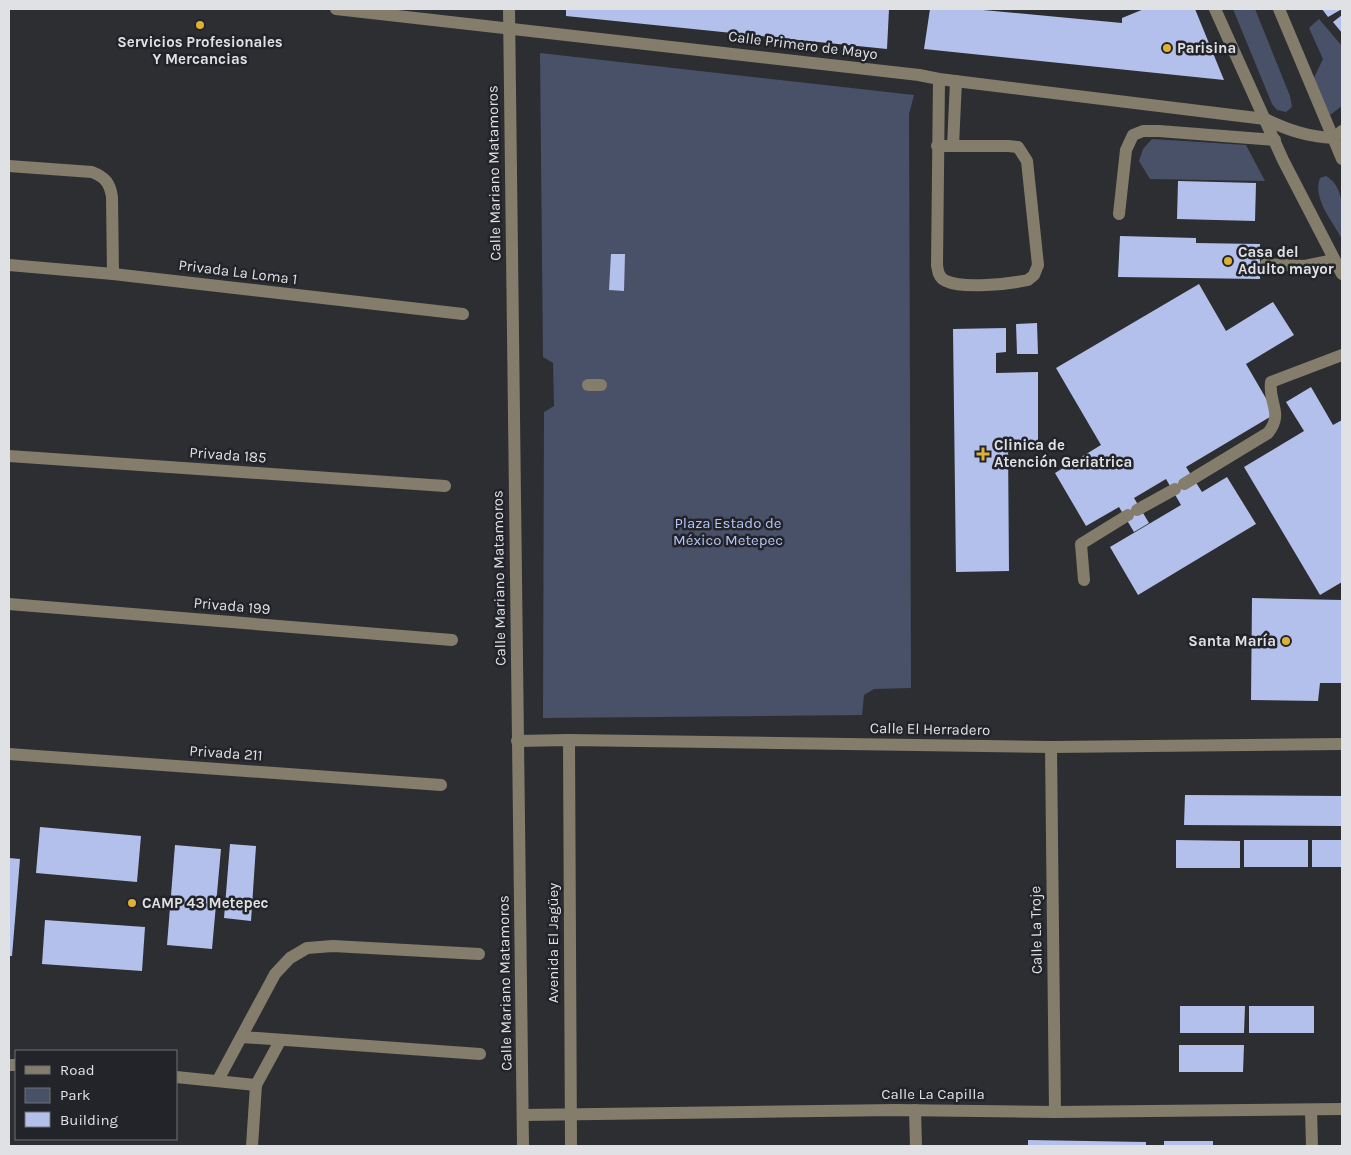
<svg xmlns="http://www.w3.org/2000/svg" width="1351" height="1155" font-family="Karla,sans-serif">
<rect width="100%" height="100%" fill="#2c2e32"/>
<g fill="#495169">
<polygon points="1233,9 1255,9 1290,96 1292,107 1286,112 1277,110 1272,104"/>
<polygon points="1319,19 1342,46 1342,106 1330,115 1312,82 1323,59 1309,28"/>
<polygon points="540,53 914,95 909,114 911,688 874,689 864,695 862,715 543,718 544,412 554,406 553,363 543,357"/>
<polygon points="1152,139 1246,145 1265,181 1150,179 1139,161 1143,149"/>
<path d="M1326,176C1347,188 1342,218 1342,239C1333,222 1312,198 1320,178Z"/>
</g>
<g fill="#b3c0eb">
<polygon points="566,9 889,9 887,49 566,16"/>
<polygon points="930,9 972,9 1122,23 1122,18 1144,9 1195,9 1224,80 924,49"/>
<polygon points="1322,9 1342,9 1328,17"/>
<polygon points="1342,15 1342,33 1333,22"/>
<polygon points="1178,181 1256,183 1255,221 1177,219"/>
<polygon points="1120,236 1196,238 1196,243 1260,244 1260,279 1118,277"/>
<polygon points="611,254 625,254 624,291 609,290"/>
<polygon points="1199,284 1226,331 1273,302 1294,335 1246,364 1275,414 1186,467 1202,492 1227,477 1256,524 1138,595 1110,547 1181,505 1166,479 1134,498 1149,523 1134,532 1119,507 1086,526 1055,473 1101,445 1056,368"/>
<polygon points="1037,323 1038,354 1017,354 1016,324"/>
<polygon points="1006,328 1006,352 996,353 996,373 1038,372 1038,443 1008,443 1009,571 956,572 953,329"/>
<polygon points="1311,387 1333,425 1342,420 1342,582 1320,595 1244,467 1304,431 1286,402"/>
<polygon points="1252,598 1342,600 1342,683 1320,683 1318,701 1251,700"/>
<polygon points="1185,795 1342,796 1342,826 1184,825"/>
<polygon points="40,827 141,836 137,882 36,873"/>
<polygon points="1176,840 1240,841 1240,868 1176,868"/>
<rect x="1244" y="840" width="64" height="27"/>
<rect x="1312" y="840" width="30" height="27"/>
<polygon points="230,844 256,846 251,921 224,918"/>
<polygon points="175,845 221,849 212,949 167,945"/>
<polygon points="9,858 20,859 12,956 9,956"/>
<polygon points="45,920 145,927 142,971 42,964"/>
<polygon points="1180,1006 1245,1006 1244,1033 1180,1033"/>
<rect x="1249" y="1006" width="65" height="27"/>
<polygon points="1179,1045 1244,1045 1243,1072 1179,1072"/>
<polygon points="1028,1140 1146,1142 1146,1146 1028,1146"/>
<rect x="1164" y="1141" width="49" height="5"/>
</g>
<g fill="none" stroke-linecap="round" stroke-linejoin="round">
<g stroke="#857d6b" stroke-width="12">
<path d="M336,9L919,75L939,79L1265,119C1288,130 1308,137 1334,138L1342,131"/>
<polyline points="509,9 523,1146"/>
<polyline points="1215,9 1283,160 1342,274"/>
<polyline points="1279,9 1342,159"/>
<path d="M937,146H1008L1018,147L1027,161L1038,265L1034,275L1028,280C1009,284 963,289 946,281C939,278 938,272 937,265L939,79"/>
<polyline points="953,146 956,81"/>
<path d="M9,166L92,172C105,177 110,183 112,197L113,274"/>
<polyline points="1119,214 1126,150 1133,135 1143,131 1159,131 1275,140"/>
<polyline points="1266,264 1305,266 1334,260"/>
<polyline points="9,265 113,274 463,314"/>
<polyline points="588,385 601,385"/>
<polyline points="9,456 445,486"/>
<path d="M1184,484L1268,433C1284,413 1268,403 1271,382L1342,355"/>
<polyline points="1137,510 1175,489"/>
<polyline points="1084,580 1081,544 1128,515"/>
<polyline points="9,604 452,640"/>
<polyline points="569,740 571,1146"/>
<polyline points="517,741 569,740 1051,747 1342,744"/>
<polyline points="1051,747 1055,1112"/>
<polyline points="9,754 441,785"/>
<polyline points="242,1037 480,1054"/>
<polyline points="9,1065 16,1065"/>
<polyline points="176,1077 256,1085"/>
<polyline points="218,1080 275,974 290,958 307,948 333,946 479,954"/>
<polyline points="915,1110 916,1146"/>
<polyline points="1311,1110 1312,1146"/>
<polyline points="523,1115 895,1110 1055,1112 1342,1109"/>
<polyline points="252,1146 256,1085 280,1041"/>
</g>
</g>
<g fill="#deb133" stroke="#232429" stroke-width="2">
<circle cx="200" cy="25" r="5"/>
<circle cx="1167" cy="48" r="5"/>
<circle cx="1228" cy="261" r="5"/>
<path d="M980.5 446.5h5v5h5v5h-5v5h-5v-5h-5v-5h5z"/>
<circle cx="1286" cy="641" r="5"/>
<circle cx="132" cy="903" r="5"/>
</g>
<g text-anchor="middle" stroke-width="5" stroke-linejoin="round" paint-order="stroke">
<g font-size="15" font-weight="bold" fill="#e0e1e4" stroke="#232429" text-anchor="start">
<text x="200" y="47" text-anchor="middle">Servicios Profesionales<tspan x="200" dy="17">Y Mercancias</tspan></text>
<text x="1177" y="53">Parisina</text>
<text x="1238" y="257">Casa del<tspan x="1238" dy="17">Adulto mayor</tspan></text>
<text x="994" y="450">Clinica de<tspan x="994" dy="17">Atención Geriatrica</tspan></text>
<text x="1276" y="646" text-anchor="end">Santa María</text>
<text x="142" y="908">CAMP 43 Metepec</text>
</g>
<g font-size="15" fill="#e0e1e4" stroke="#232429">
<text transform="translate(803 45) rotate(7)" y="5">Calle Primero de Mayo</text>
<text transform="translate(494 173) rotate(-91)" y="5">Calle Mariano Matamoros</text>
<text transform="translate(238 272) rotate(7)" y="5">Privada La Loma 1</text>
<text transform="translate(228 455) rotate(4)" y="5">Privada 185</text>
<text transform="translate(499 578) rotate(-91)" y="5">Calle Mariano Matamoros</text>
<text transform="translate(232 606) rotate(5)" y="5">Privada 199</text>
<text transform="translate(930 729) rotate(1)" y="5">Calle El Herradero</text>
<text transform="translate(226 753) rotate(4)" y="5">Privada 211</text>
<text transform="translate(1036 930) rotate(-91)" y="5">Calle La Troje</text>
<text transform="translate(553 943) rotate(-90)" y="5">Avenida El Jagüey</text>
<text transform="translate(505 983) rotate(-91)" y="5">Calle Mariano Matamoros</text>
<text x="933" y="1099">Calle La Capilla</text>
</g>
<g font-size="15" fill="#b6c5f8" stroke="#232429">
<text x="728" y="528">Plaza Estado de<tspan x="728" dy="17">México Metepec</tspan></text>
</g>
</g>
<rect width="1351" height="1155" fill="none" stroke="#e0e1e4" stroke-width="20"/>
<rect x="15" y="1050" width="162" height="90" fill="#232429" stroke="#6f7074"/>
<rect x="25" y="1066" width="25" height="8" fill="#857d6b" stroke="#6f7074"/>
<text x="60" y="1075" font-size="15" fill="#e0e1e4">Road</text>
<rect x="25" y="1088" width="25" height="15" fill="#495169" stroke="#6f7074"/>
<text x="60" y="1100" font-size="15" fill="#e0e1e4">Park</text>
<rect x="25" y="1112" width="25" height="15" fill="#b3c0eb" stroke="#6f7074"/>
<text x="60" y="1125" font-size="15" fill="#e0e1e4">Building</text>
</svg>
